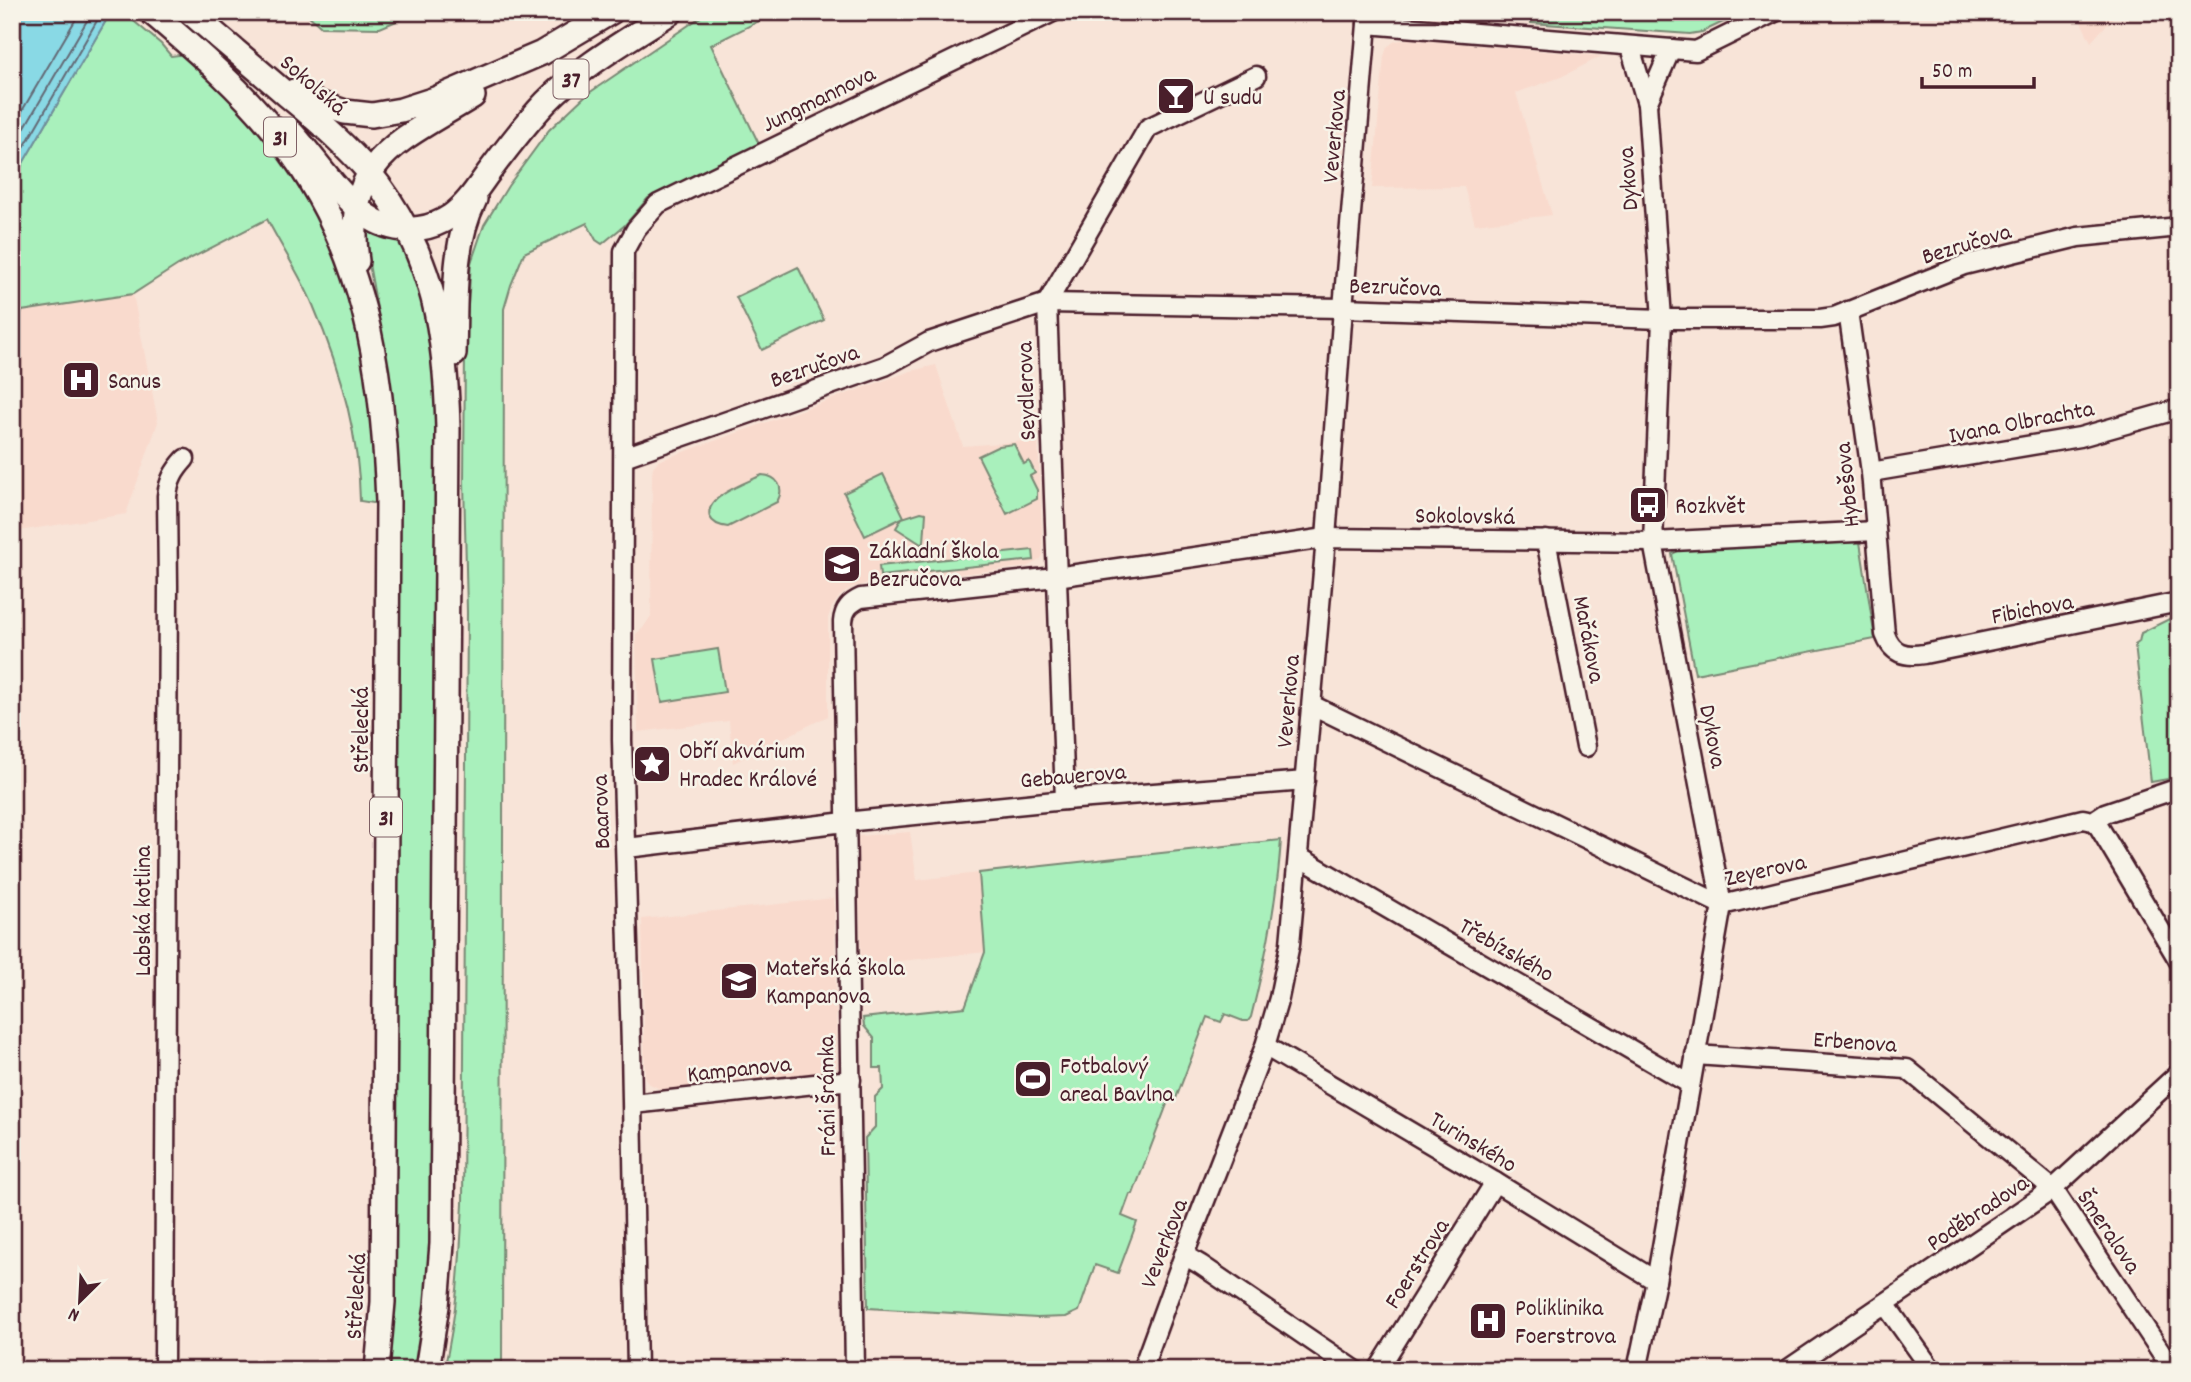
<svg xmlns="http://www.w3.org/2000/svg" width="2191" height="1382" font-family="Dekko,sans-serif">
<rect width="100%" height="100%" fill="#f8e4d8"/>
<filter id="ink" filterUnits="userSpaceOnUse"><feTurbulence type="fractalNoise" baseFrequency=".0143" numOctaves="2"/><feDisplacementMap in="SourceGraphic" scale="14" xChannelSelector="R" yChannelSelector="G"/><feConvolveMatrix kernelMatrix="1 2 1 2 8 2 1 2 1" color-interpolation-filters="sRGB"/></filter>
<g filter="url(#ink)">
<g fill="#f9dacd">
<polygon points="2076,12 2118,12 2091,42"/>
<polygon points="1408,39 1602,56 1561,77 1516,93 1552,215 1475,224 1464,187 1372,188 1384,56 1387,47 1395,41"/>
<polygon points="133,294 158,422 126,514 12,532 12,338 22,311"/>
<polygon points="936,365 963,446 1038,440 1043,555 1040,560 1026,567 865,584 851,588 840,596 832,607 828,618 828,716 733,763 729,721 638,732 636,634 643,628 651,616 652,475 653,467 658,461 911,371"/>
<polygon points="910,832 917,880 979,873 986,952 861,965 858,836"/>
<polygon points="834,898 837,1068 822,1070 822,1072 662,1090 648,1083 645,1078 642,919"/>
</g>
<g fill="#a9f0bc" stroke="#7a8874" stroke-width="2">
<path d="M111,12H123L161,44L171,56L187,54C266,132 335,219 359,330C371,387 374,446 380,504L360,501C359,434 339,366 313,305C300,275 282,248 267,219L178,265L133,294L22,311L12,338V182Z"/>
<polygon points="305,12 418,12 380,28 321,27"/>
<path d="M708,12H777L711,45L759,144L648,198L625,225L602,244L596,240L587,223L524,253L511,285L504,309L502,1370H444C457,1315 460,1260 463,1204L467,612L464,481L465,348L471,263L484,225L508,186L549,130L586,95Z"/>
<polygon points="1532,12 1740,12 1740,14 1702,32 1690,34 1531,23"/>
<path d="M365,228L384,237L399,239C415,271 427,308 433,343C436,365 436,387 438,409L432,1234L426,1312L416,1370H387L391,1344L393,1275L397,485L395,425L389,376L366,247Z"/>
<polygon points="798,267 824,320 762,350 736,297"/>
<polygon points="1014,444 1024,464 1029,461 1035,473 1030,476 1037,490 1037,499 1007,514 978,456 999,446"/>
<polygon points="883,474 904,517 865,536 844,493"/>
<path d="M762,475C778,476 785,488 777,502L728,527C720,526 713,524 710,517C703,497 748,482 762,475Z"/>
<polygon points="921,512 926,513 924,542 921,544 896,528 902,518"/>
<polygon points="1860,542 1875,639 1695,674 1672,554 1683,548"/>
<polygon points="1033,550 1034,560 880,576 879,566"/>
<polygon points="2179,614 2179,777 2151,782 2135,645 2139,642 2141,633"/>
<polygon points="718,649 725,692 662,702 655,659"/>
<path d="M1281,840C1277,901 1266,958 1251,1017L1248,1021H1243L1225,1014L1221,1022L1207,1017L1175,1101L1169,1099L1133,1194H1130L1122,1216L1137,1222L1118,1273L1095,1265L1079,1311L1066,1317L1037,1318L868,1308L865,1138L875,1127V1097L883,1089L882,1068H874V1038L864,1026L863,1018L965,1007L985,952L979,873Z"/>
</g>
<polygon fill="#89d9e5" stroke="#708f9b" stroke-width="2" points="12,12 111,12 12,182"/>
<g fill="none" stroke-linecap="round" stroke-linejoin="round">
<g stroke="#636975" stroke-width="2">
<polyline points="12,128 80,12"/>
<polyline points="12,149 92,12"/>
<polyline points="12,168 102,12"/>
</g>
<defs>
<g id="minor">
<polyline points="1367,24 1696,51 1775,12"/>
<polyline points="1630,47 1647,104 1662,319 1653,542 1722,905 1656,1281 1637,1370"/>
<polyline points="1647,104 1671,49"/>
<path d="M1848,311L1871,472L1885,634C1892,654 1905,657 1924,654L2179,602"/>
<polyline points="624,457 885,366 929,342 1047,303 1343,308 1662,319 1820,319 1834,317 1964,265 2078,237 2179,227"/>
<polyline points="1871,472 2080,437 2179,409"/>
<polyline points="1546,540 1586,747"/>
<polyline points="1312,705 1722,905 2083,819 2093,821 2105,813 2176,789"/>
<polyline points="1065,800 1047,303 1148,128 1256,76"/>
<polyline points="2093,821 2099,827 2179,961"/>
<polyline points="627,848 845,822 1065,800 1305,781"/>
<polyline points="1299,857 1690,1084"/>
<polyline points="1265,1046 1495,1182 1656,1281"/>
<polyline points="1695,1055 1907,1069 2053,1189 2173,1370"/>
<polyline points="633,1104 851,1080"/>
<polyline points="1184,1255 1201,1265 1355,1370"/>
<polyline points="1885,1304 1932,1370"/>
<path d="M164,1370L168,586L167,496C169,480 174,471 185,459"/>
<polyline points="637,1370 631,1047 622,740 624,251 636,229 658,204 1053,12"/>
<path d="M855,1370L843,622C844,609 850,603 861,598L1056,577L1326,538L1653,542L1876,531"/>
<polyline points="1142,1370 1184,1255 1265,1046 1279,998 1290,944 1326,538 1343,308 1368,12"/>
<polyline points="1378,1370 1495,1182"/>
<polyline points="1787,1370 2053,1189 2179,1073"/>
</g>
<g id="major">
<path d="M151,12C197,51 242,90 280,138C365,246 383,368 388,502L383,1302L377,1370"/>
<path d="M190,12C222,40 255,67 287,95C315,118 344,143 368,171C398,207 421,252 433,298C444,341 447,385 448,429L442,1244L437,1306L427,1370"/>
<polyline points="294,91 315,102 345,112 372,115 401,110 435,99 542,53 611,12"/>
<path d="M292,133C318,161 349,213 385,225C407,233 432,229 451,216C467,205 478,187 489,172C507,148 525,124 546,102C582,65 628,40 671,12"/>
<path d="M357,261C343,159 399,142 473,96"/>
<path d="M454,354C456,302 451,247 475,199"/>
</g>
</defs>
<use href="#minor" stroke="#4a1f2b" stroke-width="23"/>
<use href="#major" stroke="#4a1f2b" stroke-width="28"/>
<use href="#minor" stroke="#f7f3e8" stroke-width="18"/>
<use href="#major" stroke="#f7f3e8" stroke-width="23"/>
</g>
</g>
<defs>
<symbol id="bar-square" viewBox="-11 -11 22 22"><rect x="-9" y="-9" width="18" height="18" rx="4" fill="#4a1f2b" stroke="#f7f3e8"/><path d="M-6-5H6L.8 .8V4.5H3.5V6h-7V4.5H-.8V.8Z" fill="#fff"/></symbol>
<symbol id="hospital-square" viewBox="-11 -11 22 22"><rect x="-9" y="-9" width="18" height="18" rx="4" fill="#4a1f2b" stroke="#f7f3e8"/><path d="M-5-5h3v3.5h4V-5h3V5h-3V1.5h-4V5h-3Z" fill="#fff"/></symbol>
<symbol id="bus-square" viewBox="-11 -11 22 22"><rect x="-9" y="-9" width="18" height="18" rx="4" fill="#4a1f2b" stroke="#f7f3e8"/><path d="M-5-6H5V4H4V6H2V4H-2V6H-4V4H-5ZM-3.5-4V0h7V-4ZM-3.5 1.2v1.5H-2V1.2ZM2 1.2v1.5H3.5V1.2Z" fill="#fff"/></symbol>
<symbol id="school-square" viewBox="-11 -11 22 22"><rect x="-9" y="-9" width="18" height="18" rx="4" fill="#4a1f2b" stroke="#f7f3e8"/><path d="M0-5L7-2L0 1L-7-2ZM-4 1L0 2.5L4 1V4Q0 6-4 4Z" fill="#fff"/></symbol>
<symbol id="sight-square" viewBox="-11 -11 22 22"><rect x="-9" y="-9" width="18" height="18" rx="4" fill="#4a1f2b" stroke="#f7f3e8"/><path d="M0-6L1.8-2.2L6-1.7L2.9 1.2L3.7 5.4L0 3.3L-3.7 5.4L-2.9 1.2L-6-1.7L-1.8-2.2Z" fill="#fff"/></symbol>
<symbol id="stadium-square" viewBox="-11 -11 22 22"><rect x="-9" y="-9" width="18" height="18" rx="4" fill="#4a1f2b" stroke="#f7f3e8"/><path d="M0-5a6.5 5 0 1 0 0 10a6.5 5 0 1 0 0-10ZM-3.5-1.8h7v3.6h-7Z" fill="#fff"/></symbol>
</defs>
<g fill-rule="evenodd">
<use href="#bar-square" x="1154" y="74" width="44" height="44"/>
<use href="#hospital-square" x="59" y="358" width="44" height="44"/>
<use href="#bus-square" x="1626" y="483" width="44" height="44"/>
<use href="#school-square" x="820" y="542" width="44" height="44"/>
<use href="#sight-square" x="630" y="742" width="44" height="44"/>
<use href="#school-square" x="717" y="959" width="44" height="44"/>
<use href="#stadium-square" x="1011" y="1057" width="44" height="44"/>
<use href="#hospital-square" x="1466" y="1299" width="44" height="44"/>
</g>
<g text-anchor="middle" stroke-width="5" stroke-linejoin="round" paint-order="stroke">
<g fill="#f7f3e8" stroke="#7e5f64" stroke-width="2">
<rect x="553.5" y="59.5" width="35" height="39" rx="5"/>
<rect x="264" y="117.5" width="32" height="39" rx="5"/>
<rect x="370" y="797.5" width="32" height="39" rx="5"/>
</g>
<g font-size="23" font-weight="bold" fill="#4a1f2b">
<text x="571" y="87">37</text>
<text x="280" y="145">31</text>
<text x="386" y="825">31</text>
</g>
<g font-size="24" fill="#4a1f2b" stroke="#f7f3e8">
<text transform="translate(314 84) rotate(41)" y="8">Sokolská</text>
<text transform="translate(818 98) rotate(-26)" y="8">Jungmannova</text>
<text transform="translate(1333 136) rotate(-85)" y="8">Veverkova</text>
<text transform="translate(1627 179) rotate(-94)" y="8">Dykova</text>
<text transform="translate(1966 243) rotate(-17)" y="8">Bezručova</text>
<text transform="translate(1395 286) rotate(2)" y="8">Bezručova</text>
<text transform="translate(814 365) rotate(-19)" y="8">Bezručova</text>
<text transform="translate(1025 391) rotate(-92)" y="8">Seydlerova</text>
<text transform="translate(2021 421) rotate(-11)" y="8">Ivana Olbrachta</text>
<text transform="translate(1846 485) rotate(-96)" y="8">Hybešova</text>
<text transform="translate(1465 515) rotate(1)" y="8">Sokolovská</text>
<text transform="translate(2032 608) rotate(-11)" y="8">Fibichova</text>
<text transform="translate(1590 639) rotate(79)" y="8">Mařákova</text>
<text transform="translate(1287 701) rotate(-85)" y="8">Veverkova</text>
<text transform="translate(360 730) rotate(-90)" y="8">Střelecká</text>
<text transform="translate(1714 736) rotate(79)" y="8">Dykova</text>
<text transform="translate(1073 775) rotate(-5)" y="8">Gebauerova</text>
<text transform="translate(600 812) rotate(-92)" y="8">Baarova</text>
<text transform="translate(1765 869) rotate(-12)" y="8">Zeyerova</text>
<text transform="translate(142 911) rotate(-90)" y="8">Labská kotlina</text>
<text transform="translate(1507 949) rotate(30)" y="8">Třebízského</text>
<text transform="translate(1855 1041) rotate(4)" y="8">Erbenova</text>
<text transform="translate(739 1068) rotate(-6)" y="8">Kampanova</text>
<text transform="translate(826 1096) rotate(-91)" y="8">Fráni Šrámka</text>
<text transform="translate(1474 1141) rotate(31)" y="8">Turinského</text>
<text transform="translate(1977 1212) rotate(-34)" y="8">Poděbradova</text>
<text transform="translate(2110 1231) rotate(56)" y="8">Šmeralova</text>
<text transform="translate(1163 1243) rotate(-69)" y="8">Veverkova</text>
<text transform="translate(1416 1263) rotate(-58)" y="8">Foerstrova</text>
<text transform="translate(355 1296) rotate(-87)" y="8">Střelecká</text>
</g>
<g font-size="24" fill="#4a1f2b" stroke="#f7f3e8" text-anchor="start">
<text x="1203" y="104">U sudu</text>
<text x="108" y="388">Sanus</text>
<text x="1675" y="513">Rozkvět</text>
<text x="869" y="558">Základní škola<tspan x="869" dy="28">Bezručova</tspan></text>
<text x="679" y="758">Obří akvárium<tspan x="679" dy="28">Hradec Králové</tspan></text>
<text x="766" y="975">Mateřská škola<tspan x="766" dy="28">Kampanova</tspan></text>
<text x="1060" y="1073">Fotbalový<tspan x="1060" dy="28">areal Bavlna</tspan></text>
<text x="1515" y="1315">Poliklinika<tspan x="1515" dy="28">Foerstrova</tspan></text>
</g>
</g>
<rect width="2191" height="1382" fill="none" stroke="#f7f3e8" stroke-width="42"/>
<rect x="21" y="21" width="2149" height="1340" fill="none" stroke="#4a1f2b" stroke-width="2.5" filter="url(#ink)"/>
<g transform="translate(80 1301) rotate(204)" stroke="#f7f3e8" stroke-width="5" paint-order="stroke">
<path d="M0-5L12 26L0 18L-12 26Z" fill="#4a1f2b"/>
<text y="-10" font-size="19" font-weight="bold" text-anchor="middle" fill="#4a1f2b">N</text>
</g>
<path d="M1922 77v10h112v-10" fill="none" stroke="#4a1f2b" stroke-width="3.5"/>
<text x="1932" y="77" font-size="21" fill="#4a1f2b" stroke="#f7f3e8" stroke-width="5" paint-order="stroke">50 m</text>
</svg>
